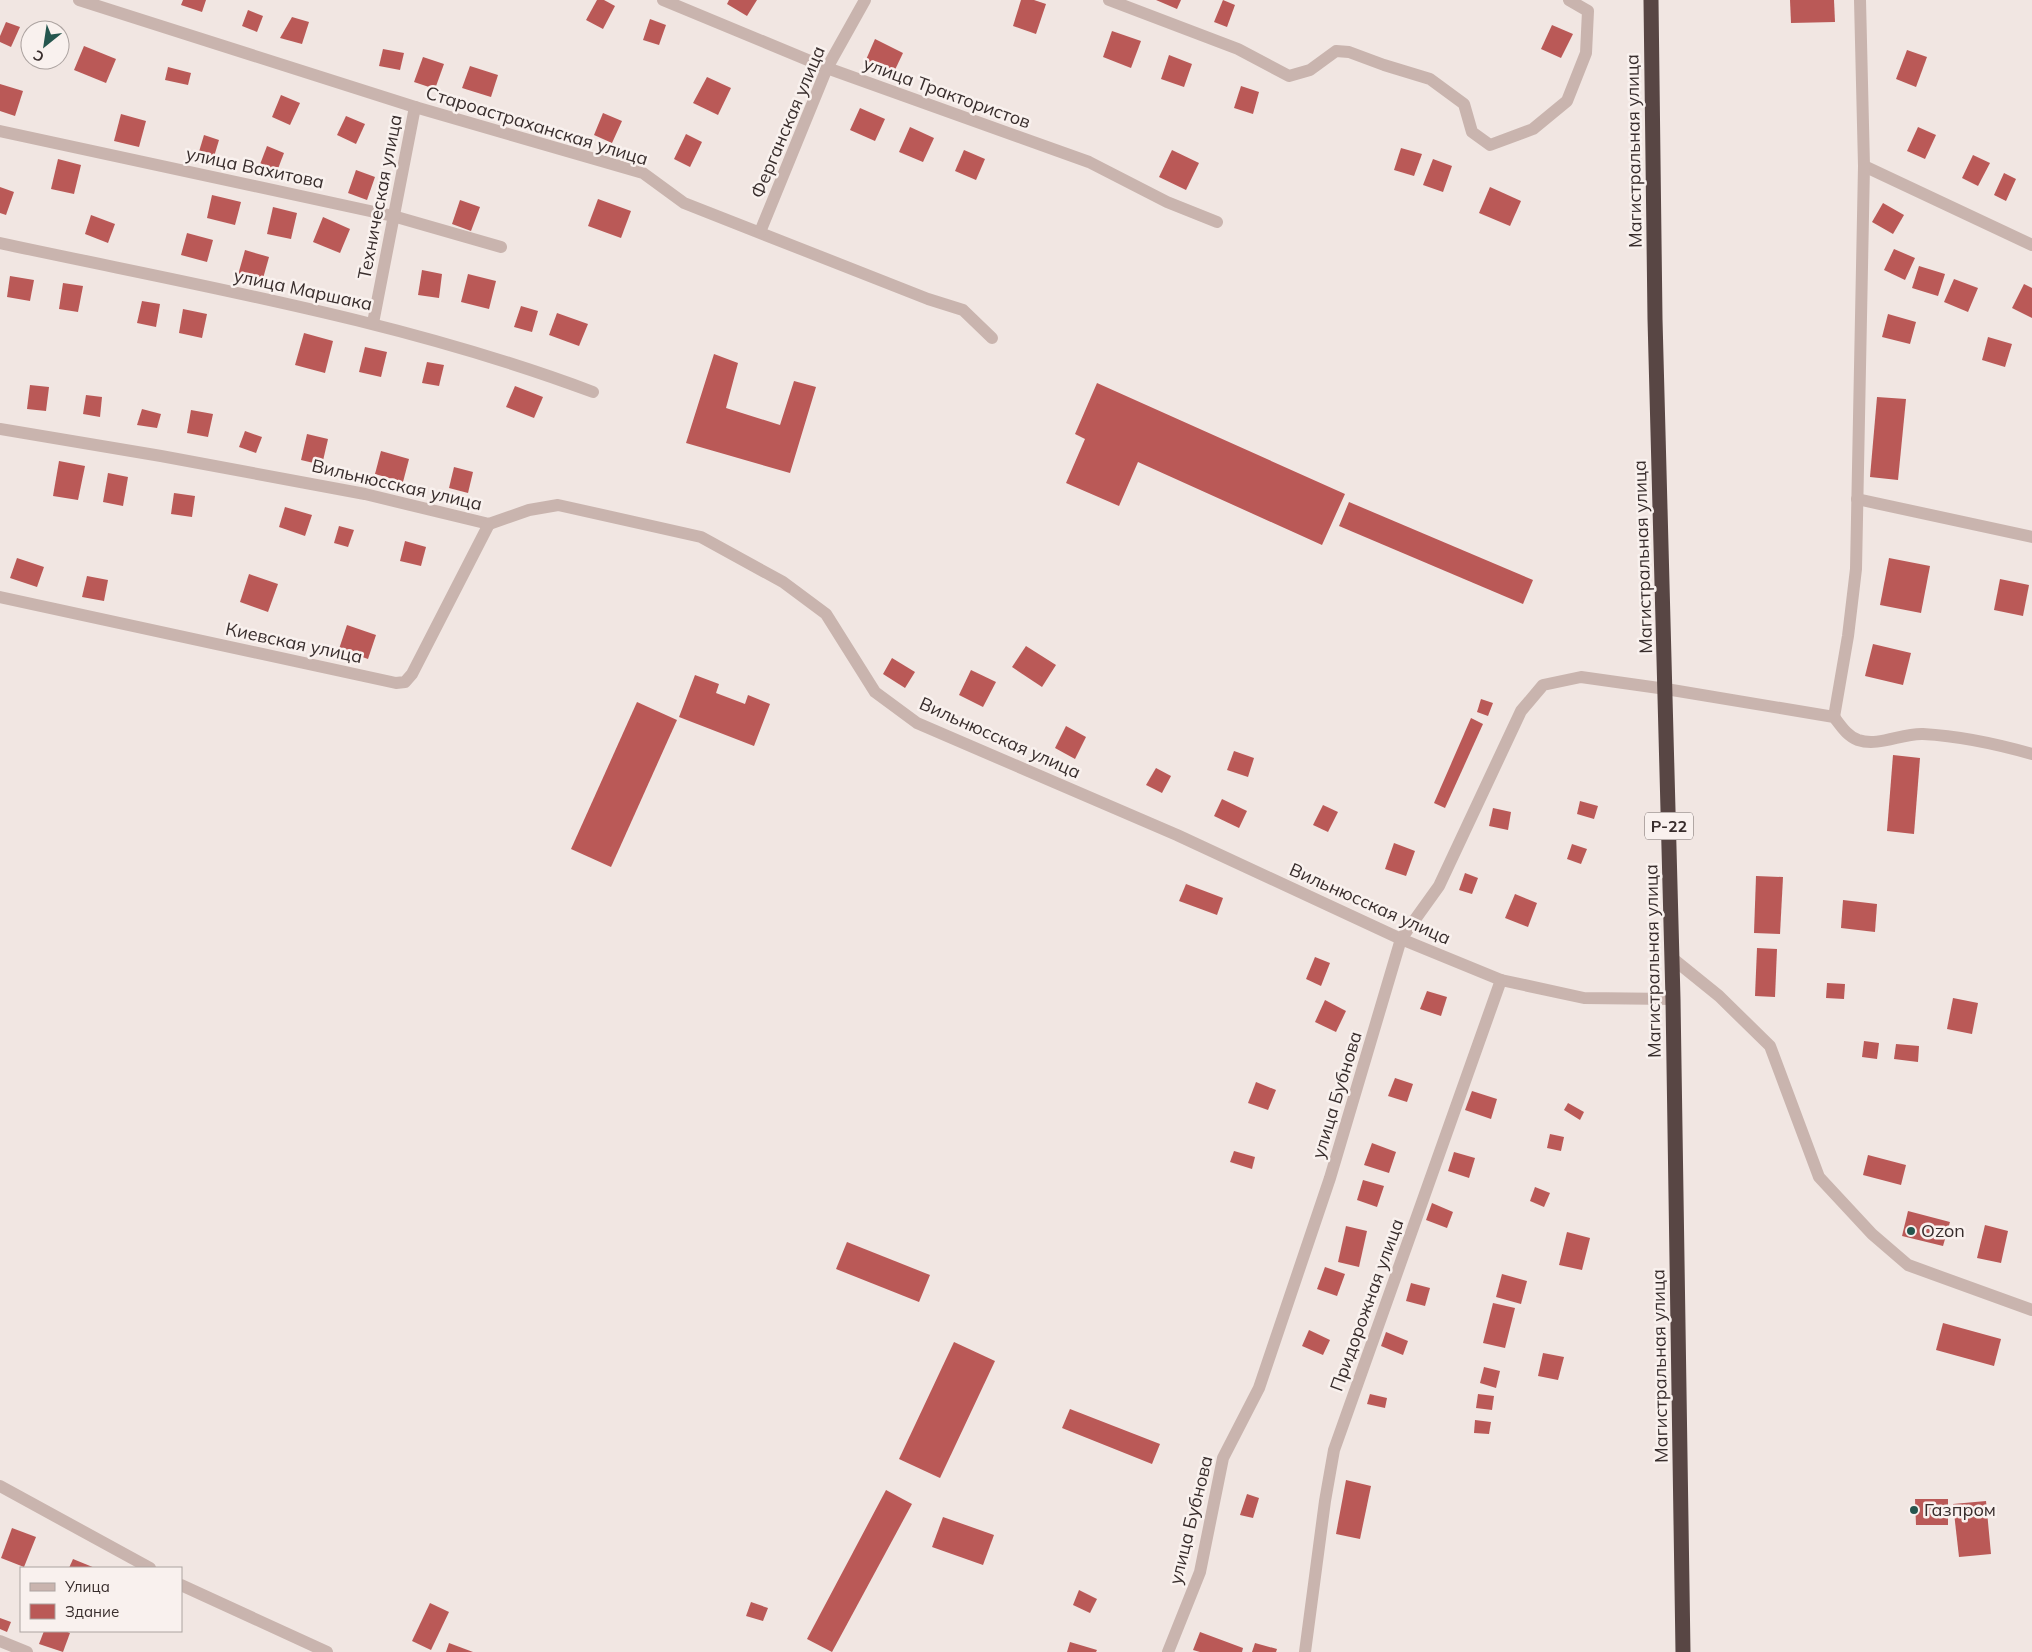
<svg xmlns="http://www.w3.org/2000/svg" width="2032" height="1652" font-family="Mulish,sans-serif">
<rect width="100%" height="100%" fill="#f1e6e2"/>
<g fill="#ba5957">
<polygon points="183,0 206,0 202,12 181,5"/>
<polygon points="597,0 604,0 615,6 603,29 586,20"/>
<polygon points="729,0 757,0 747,16 727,4"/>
<polygon points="1021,0 1034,0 1046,4 1036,34 1013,26"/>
<polygon points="1156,0 1181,0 1177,9"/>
<polygon points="1223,0 1235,5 1227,27 1214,22"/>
<polygon points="1790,0 1834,0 1835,22 1791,23"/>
<polygon points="248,10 263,16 257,32 242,26"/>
<polygon points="292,17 309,22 302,44 280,38"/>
<polygon points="650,19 666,25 659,45 643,40"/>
<polygon points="6,22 20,27 11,47 0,42 0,36"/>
<polygon points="1552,25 1573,34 1561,58 1541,49"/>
<polygon points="1112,31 1141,41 1131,68 1103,57"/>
<polygon points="875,39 903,53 893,74 865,62"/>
<polygon points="84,46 116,59 106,83 74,70"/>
<polygon points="383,49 404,53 400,70 379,66"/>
<polygon points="1907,50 1927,57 1916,87 1896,79"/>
<polygon points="1169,55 1192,64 1184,87 1161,79"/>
<polygon points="423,57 444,64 435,89 414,82"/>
<polygon points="470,66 498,75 491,97 462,88"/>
<polygon points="168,67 191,73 188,85 165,80"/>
<polygon points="707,77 731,88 718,115 693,103"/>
<polygon points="0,84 23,91 15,116 0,111"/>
<polygon points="1241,86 1259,92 1253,114 1234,108"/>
<polygon points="281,95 300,103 290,125 272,117"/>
<polygon points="860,108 885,119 875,141 850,130"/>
<polygon points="603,113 622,121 612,143 594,135"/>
<polygon points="121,114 146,121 139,147 114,141"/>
<polygon points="346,116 365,124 356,144 337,135"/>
<polygon points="910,127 934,138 923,162 899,152"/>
<polygon points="1918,127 1936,135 1925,159 1907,151"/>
<polygon points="686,134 702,142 690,167 674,159"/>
<polygon points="204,135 219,140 213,160 198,155"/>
<polygon points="267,146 284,153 276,174 259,167"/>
<polygon points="1401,148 1422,154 1414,176 1394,170"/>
<polygon points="964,150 985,159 976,180 955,171"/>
<polygon points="1172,150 1199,163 1186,190 1159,177"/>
<polygon points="1973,155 1990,163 1978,186 1962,178"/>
<polygon points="58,159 81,165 74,194 51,189"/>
<polygon points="1433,159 1452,166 1443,192 1423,185"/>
<polygon points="356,170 375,177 367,200 348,193"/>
<polygon points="2004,173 2016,179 2006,201 1994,195"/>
<polygon points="0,187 14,192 6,215 0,213"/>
<polygon points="1490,187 1521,201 1510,226 1479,213"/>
<polygon points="212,195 241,202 235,225 207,218"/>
<polygon points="598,199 631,211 621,238 588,226"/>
<polygon points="460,200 480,207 471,231 452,224"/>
<polygon points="1883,203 1904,215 1893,234 1872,222"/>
<polygon points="273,207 297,213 291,239 267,234"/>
<polygon points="91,215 115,224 108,243 85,234"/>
<polygon points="323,217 350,229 340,253 313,242"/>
<polygon points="187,233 213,240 207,262 181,255"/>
<polygon points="1894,249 1915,258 1905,280 1884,270"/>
<polygon points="245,250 269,257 262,282 238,275"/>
<polygon points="1919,266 1945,274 1938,296 1912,288"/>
<polygon points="422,270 442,274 439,298 418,295"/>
<polygon points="468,274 496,281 489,309 461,302"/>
<polygon points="10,276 34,280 30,301 7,297"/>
<polygon points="1954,279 1978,288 1968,312 1944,302"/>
<polygon points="63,283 83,286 78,312 59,309"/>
<polygon points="2024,284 2032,288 2032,318 2012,308"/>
<polygon points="142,301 160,304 156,327 137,323"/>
<polygon points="521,306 538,311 532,332 514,327"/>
<polygon points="183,309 207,314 202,338 179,333"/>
<polygon points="557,313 588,324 579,346 549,335"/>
<polygon points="1888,314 1916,322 1910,344 1882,337"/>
<polygon points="304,333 333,341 325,373 295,365"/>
<polygon points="1988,337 2012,344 2005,367 1982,360"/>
<polygon points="365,347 387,352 381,377 359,372"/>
<polygon points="714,354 738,363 726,408 780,425 794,381 816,387 790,473 686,443"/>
<polygon points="427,362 444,365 439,386 422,383"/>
<polygon points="1097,383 1345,494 1322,545 1138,462 1119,506 1066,483 1085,439 1075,434"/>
<polygon points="30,385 49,387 46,411 27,409"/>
<polygon points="515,386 543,397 534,418 506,407"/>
<polygon points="86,395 102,397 100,417 83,414"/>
<polygon points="1877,397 1906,399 1898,480 1870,477"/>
<polygon points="142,409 161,414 157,428 137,425"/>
<polygon points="191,410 213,414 208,437 187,433"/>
<polygon points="245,431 262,437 256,453 239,447"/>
<polygon points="307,434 328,439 322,465 301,460"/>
<polygon points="381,451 409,459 403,482 375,474"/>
<polygon points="59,461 85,466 78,500 53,496"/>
<polygon points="454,467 473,472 468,493 449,488"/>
<polygon points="108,473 128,477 123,506 103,502"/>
<polygon points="174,493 195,496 192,517 171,514"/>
<polygon points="1349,502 1533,580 1523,604 1339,526"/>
<polygon points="285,507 312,515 305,536 279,527"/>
<polygon points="339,526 354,530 348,547 334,543"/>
<polygon points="405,541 426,547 421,566 400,561"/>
<polygon points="17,558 44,567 37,587 10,578"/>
<polygon points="1889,558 1930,566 1921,613 1880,605"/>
<polygon points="249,574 278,584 268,612 240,602"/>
<polygon points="87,576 108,580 104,601 82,597"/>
<polygon points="2000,579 2029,585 2023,616 1994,610"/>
<polygon points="347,625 376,635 368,659 339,649"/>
<polygon points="1873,644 1911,653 1903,685 1865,676"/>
<polygon points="1026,646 1056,665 1042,687 1012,667"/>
<polygon points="892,658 915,672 905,688 883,674"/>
<polygon points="971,670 996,682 983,707 959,695"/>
<polygon points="695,675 719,684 716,693 745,704 748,695 770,704 754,746 679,717"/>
<polygon points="1481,699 1493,703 1488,716 1477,712"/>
<polygon points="637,702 677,720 611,867 571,849"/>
<polygon points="1471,718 1483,724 1445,808 1434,803"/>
<polygon points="1066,726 1086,737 1075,759 1055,748"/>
<polygon points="1234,751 1254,758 1248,777 1227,770"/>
<polygon points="1893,755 1920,758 1914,834 1887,831"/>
<polygon points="1156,768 1171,776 1162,793 1146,785"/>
<polygon points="1222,799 1247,811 1239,828 1214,816"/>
<polygon points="1580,801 1598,806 1594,819 1577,814"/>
<polygon points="1323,805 1338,812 1328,832 1313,825"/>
<polygon points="1493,808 1511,812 1508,830 1489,826"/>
<polygon points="1394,843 1415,851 1406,876 1385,869"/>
<polygon points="1572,844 1587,849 1581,864 1567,859"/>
<polygon points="1465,873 1478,878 1472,894 1459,890"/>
<polygon points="1756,876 1783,877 1780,934 1754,933"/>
<polygon points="1186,884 1223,898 1217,915 1179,901"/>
<polygon points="1515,894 1537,903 1528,927 1505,918"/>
<polygon points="1843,900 1877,904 1875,932 1841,928"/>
<polygon points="1757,948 1777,949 1775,997 1755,996"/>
<polygon points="1315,957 1330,963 1321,986 1306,979"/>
<polygon points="1827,983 1845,984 1844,999 1826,998"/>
<polygon points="1427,991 1447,997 1441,1016 1420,1009"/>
<polygon points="1953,998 1978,1003 1972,1034 1947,1029"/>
<polygon points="1325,1000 1346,1011 1336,1032 1315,1022"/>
<polygon points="1864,1041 1879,1043 1877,1059 1862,1057"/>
<polygon points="1896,1044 1919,1046 1918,1062 1894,1059"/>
<polygon points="1395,1078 1413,1084 1407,1102 1388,1096"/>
<polygon points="1256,1082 1276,1090 1268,1110 1248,1103"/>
<polygon points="1472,1091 1497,1099 1491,1119 1465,1110"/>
<polygon points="1568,1103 1584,1112 1580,1120 1564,1110"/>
<polygon points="1550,1134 1564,1137 1561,1151 1547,1148"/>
<polygon points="1372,1143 1396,1152 1389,1173 1364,1165"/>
<polygon points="1234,1151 1255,1157 1252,1169 1230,1162"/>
<polygon points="1454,1152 1475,1158 1469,1178 1448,1171"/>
<polygon points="1868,1155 1906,1165 1901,1185 1863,1175"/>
<polygon points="1363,1180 1384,1186 1377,1207 1357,1200"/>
<polygon points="1535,1187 1550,1193 1544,1207 1530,1201"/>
<polygon points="1432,1203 1453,1212 1447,1228 1426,1220"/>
<polygon points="1908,1211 1950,1222 1943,1246 1902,1236"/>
<polygon points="1985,1225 2008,1231 2001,1263 1977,1258"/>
<polygon points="1346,1226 1367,1231 1359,1267 1338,1262"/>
<polygon points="1567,1232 1590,1238 1582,1270 1559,1265"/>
<polygon points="847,1242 930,1275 919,1302 836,1269"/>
<polygon points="1325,1267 1345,1274 1337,1296 1317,1289"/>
<polygon points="1502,1274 1527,1281 1521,1304 1496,1297"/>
<polygon points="1411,1283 1430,1288 1425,1306 1406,1301"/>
<polygon points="1493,1303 1515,1308 1505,1348 1483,1343"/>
<polygon points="1943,1323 2001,1339 1994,1366 1936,1350"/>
<polygon points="1309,1330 1330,1340 1323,1355 1302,1346"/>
<polygon points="1386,1332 1408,1341 1403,1355 1381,1346"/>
<polygon points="954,1342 995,1361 940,1478 899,1459"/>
<polygon points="1543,1353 1564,1357 1558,1380 1538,1376"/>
<polygon points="1484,1367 1500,1371 1496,1388 1480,1383"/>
<polygon points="1370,1394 1387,1398 1385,1408 1367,1404"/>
<polygon points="1478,1394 1494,1396 1492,1410 1476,1408"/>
<polygon points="1070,1409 1160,1444 1152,1464 1062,1428"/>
<polygon points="1475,1420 1491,1422 1489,1434 1474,1433"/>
<polygon points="1346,1480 1371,1486 1360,1539 1336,1534"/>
<polygon points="886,1490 912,1504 832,1652 807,1639"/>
<polygon points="1247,1494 1259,1498 1253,1518 1240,1515"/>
<polygon points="1915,1499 1948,1499 1948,1525 1916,1525"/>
<polygon points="1986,1501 1991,1554 1959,1557 1953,1504"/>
<polygon points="943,1517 994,1535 983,1565 932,1547"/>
<polygon points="12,1528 36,1537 24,1567 1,1558"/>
<polygon points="73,1559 95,1568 69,1568"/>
<polygon points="1079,1590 1097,1599 1090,1613 1073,1605"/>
<polygon points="751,1602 768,1608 763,1621 746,1616"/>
<polygon points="430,1603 449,1612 431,1650 412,1641"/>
<polygon points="0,1618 11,1622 7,1632 0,1629"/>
<polygon points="44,1631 65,1631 70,1633 63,1652 39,1644"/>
<polygon points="1200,1632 1243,1648 1242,1652 1200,1652 1193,1650"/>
<polygon points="1070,1642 1097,1650 1096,1652 1067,1652"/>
<polygon points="449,1643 473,1652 446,1652"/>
<polygon points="1255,1643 1277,1649 1276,1652 1252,1652"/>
</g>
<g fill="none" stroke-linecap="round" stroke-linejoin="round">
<g stroke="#c9b4ae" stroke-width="12">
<polyline points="79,0 415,107 643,173 684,203 928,299 963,310 992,338"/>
<polyline points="663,0 827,68 1089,162 1167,202 1217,222"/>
<polyline points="1109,0 1238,49 1289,76 1310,70 1336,51 1349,52 1384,65 1430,79 1464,104 1472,132 1490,145 1533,129 1567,101 1586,53 1588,11 1569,0"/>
<polyline points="0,131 393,216 501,247"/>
<polyline points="1864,166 2032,245"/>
<polyline points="760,232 827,68 865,0"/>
<path d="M0,243C199,286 402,320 593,392"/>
<polyline points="373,323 415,107"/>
<polyline points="0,429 161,456 365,494 489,524 529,510 558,505 701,537 783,582 826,614 875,692 917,723 1177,835 1401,939 1501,980 1584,998 1673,999"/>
<polyline points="1857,499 2032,537"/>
<polyline points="0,597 396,683 405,682 412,674 489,524"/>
<polyline points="1834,717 1848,636 1856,569 1864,166 1860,0"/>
<polyline points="1672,958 1719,996 1770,1046 1819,1177 1872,1234 1908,1265 2032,1310"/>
<polyline points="0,1486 150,1568"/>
<polyline points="181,1585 327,1652"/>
<polyline points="0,1641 27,1652"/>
<path d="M1168,1652L1200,1572L1223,1458L1259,1388L1330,1178L1401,939L1439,886L1521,711L1543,685L1581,677L1666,689L1834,717C1841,726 1847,736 1858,740C1879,747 1902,733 1923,734C1960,736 1997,744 2032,754"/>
<polyline points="1305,1652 1325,1501 1334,1450 1501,980"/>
</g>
<polyline stroke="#584644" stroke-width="15" points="1651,0 1655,319 1673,999 1683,1652"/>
</g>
<g fill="#25564e" stroke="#f9f1ee" stroke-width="2">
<circle cx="1911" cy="1231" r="5"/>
<circle cx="1914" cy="1510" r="5"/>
</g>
<g text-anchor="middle" stroke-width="5" stroke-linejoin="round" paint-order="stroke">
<rect fill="#f9f1ee" stroke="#726866" stroke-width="1" x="1645" y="812.5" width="48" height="27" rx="4"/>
<g font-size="16" font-weight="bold" fill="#382d2c">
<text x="1669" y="832">Р-22</text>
</g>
<g font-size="18" fill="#382d2c" stroke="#f9f1ee">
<text transform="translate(947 93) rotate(20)" y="6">улица Трактористов</text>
<text transform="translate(788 122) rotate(-67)" y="6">Ферганская улица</text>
<text transform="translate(537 126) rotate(17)" y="6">Староастраханская улица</text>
<text transform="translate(1634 151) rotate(-91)" y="6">Магистральная улица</text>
<text transform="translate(255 168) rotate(12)" y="6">улица Вахитова</text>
<text transform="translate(380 197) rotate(-79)" y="6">Техническая улица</text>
<text transform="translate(303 290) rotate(12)" y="6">улица Маршака</text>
<text transform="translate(397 485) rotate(13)" y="6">Вильнюсская улица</text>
<text transform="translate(1643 557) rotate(-92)" y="6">Магистральная улица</text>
<text transform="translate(294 643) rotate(12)" y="6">Киевская улица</text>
<text transform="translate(1000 738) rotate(24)" y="6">Вильнюсская улица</text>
<text transform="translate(1370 904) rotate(24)" y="6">Вильнюсская улица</text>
<text transform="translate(1653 961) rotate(-91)" y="6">Магистральная улица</text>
<text transform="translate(1337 1095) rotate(-73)" y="6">улица Бубнова</text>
<text transform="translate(1367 1305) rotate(-70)" y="6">Придорожная улица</text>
<text transform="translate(1660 1366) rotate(-91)" y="6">Магистральная улица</text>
<text transform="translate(1191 1520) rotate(-76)" y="6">улица Бубнова</text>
</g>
<g font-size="18" fill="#382d2c" stroke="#f9f1ee" text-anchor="start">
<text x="1921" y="1237">Ozon</text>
<text x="1924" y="1516">Газпром</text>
</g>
</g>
<rect x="20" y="1567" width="162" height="65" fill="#f9f1ee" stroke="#aca3a0"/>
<rect x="30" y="1583" width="25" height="8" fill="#c9b4ae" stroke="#aca3a0"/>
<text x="65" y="1592" font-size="15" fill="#382d2c">Улица</text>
<rect x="30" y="1604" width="25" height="15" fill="#ba5957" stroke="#aca3a0"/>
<text x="65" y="1617" font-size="15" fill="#382d2c">Здание</text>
<g transform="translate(45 45) rotate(210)"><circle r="24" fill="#f9f1ee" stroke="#aca3a0"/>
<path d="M0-4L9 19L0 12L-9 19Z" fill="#25564e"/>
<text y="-8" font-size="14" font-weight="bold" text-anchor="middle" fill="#382d2c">С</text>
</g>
</svg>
